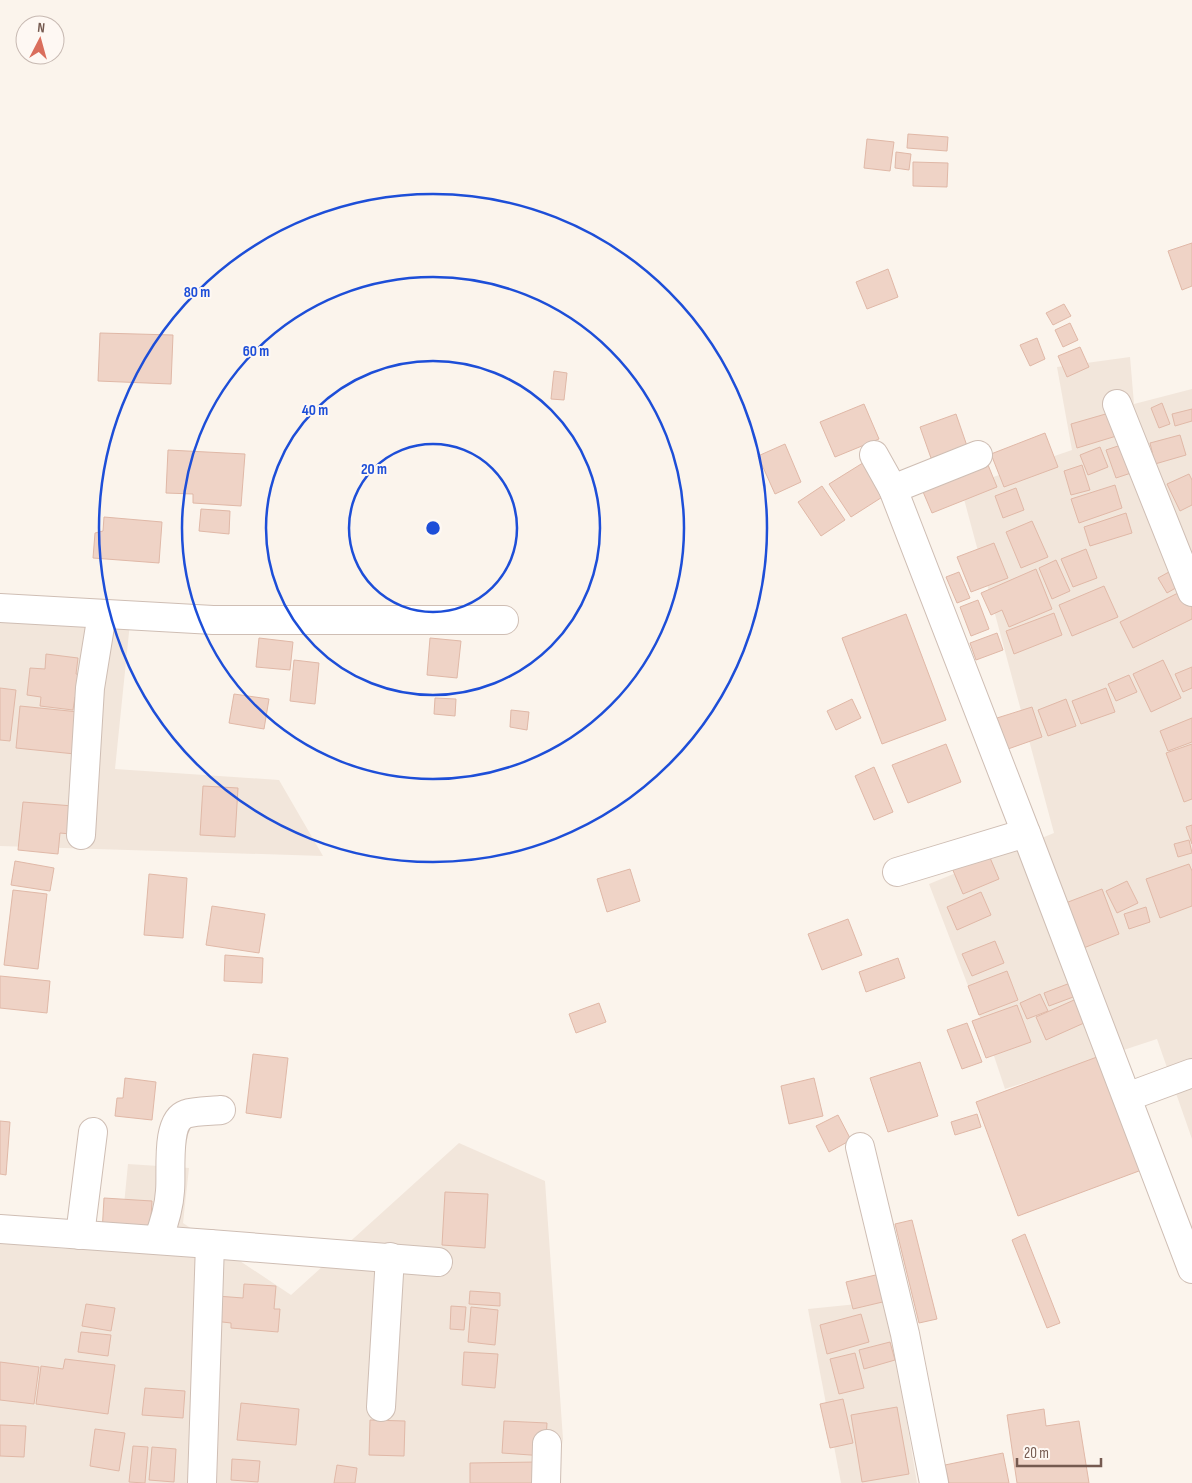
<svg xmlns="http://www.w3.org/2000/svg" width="1192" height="1483" font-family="'Sofia Sans Condensed',sans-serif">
<rect width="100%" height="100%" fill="#fbf4ec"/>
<g fill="#f2e6db">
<polygon points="1130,357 1134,404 1192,389 1192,1139 1157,1039 1005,1089 988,1038 929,884 1054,833 961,488 1072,450 1057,367"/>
<polygon points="0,602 131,613 115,769 279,780 323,856 0,846"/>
<polygon points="459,1143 545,1181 563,1439 555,1483 0,1483 0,1243 66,1249 121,1235 128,1164 189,1168 183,1223 291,1295"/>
<polygon points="887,1301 917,1483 841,1483 808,1309"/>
</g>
<g fill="#efd3c6" stroke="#e0b8a7">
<polygon points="908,134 948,137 947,151 907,148"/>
<polygon points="867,139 894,142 890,171 864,168"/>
<polygon points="896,152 911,154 909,170 895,168"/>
<polygon points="913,162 948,163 947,187 913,186"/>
<polygon points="1192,243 1192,286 1182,290 1168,251"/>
<polygon points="888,269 898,297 867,309 856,282"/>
<polygon points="1064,304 1071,316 1053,325 1046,313"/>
<polygon points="1070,323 1078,340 1063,347 1055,330"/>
<polygon points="100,333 173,335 171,384 98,381"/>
<polygon points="1037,338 1045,359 1030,366 1020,345"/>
<polygon points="1080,347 1089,367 1067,377 1058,356"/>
<polygon points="554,371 567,373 564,400 551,399"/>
<polygon points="1162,403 1170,424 1159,428 1151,408"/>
<polygon points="864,404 879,439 835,457 820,422"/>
<polygon points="1192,409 1192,421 1175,426 1172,414"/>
<polygon points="1116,411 1123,434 1077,448 1071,424"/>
<polygon points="956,414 967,446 931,458 920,427"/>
<polygon points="1045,433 1058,467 1004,487 991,454"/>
<polygon points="1180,435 1186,455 1155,464 1150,443"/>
<polygon points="1127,443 1137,471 1116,478 1106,450"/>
<polygon points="785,444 801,482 775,494 758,456"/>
<polygon points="1100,447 1108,467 1088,475 1080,455"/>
<polygon points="168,450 245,454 241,506 193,503 193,494 166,493"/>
<polygon points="986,460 997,487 932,513 921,487"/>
<polygon points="866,461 887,494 851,517 829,484"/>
<polygon points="1082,465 1090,490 1071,495 1064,471"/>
<polygon points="1189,474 1192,480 1192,505 1180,511 1167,484"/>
<polygon points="1115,485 1122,508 1079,523 1071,499"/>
<polygon points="822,486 845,520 821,536 798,502"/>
<polygon points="1016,488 1024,510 1003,518 995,496"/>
<polygon points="201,509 230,511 229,534 199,531"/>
<polygon points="1126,513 1132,533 1090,546 1084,527"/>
<polygon points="104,517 162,522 159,563 93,558 95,533 103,531"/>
<polygon points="1032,521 1048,557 1021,568 1006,532"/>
<polygon points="994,543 1008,578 971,592 957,557"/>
<polygon points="1086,549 1097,578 1073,587 1061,559"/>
<polygon points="1056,560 1070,591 1052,599 1039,568"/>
<polygon points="1178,567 1186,582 1167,593 1158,578"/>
<polygon points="1036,569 1052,609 1009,627 1002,610 991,615 981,593"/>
<polygon points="959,572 970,598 957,603 946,577"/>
<polygon points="1104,586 1118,617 1072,636 1059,605"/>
<polygon points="1188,588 1192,597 1192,619 1133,648 1120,622"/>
<polygon points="978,600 989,629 971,636 960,607"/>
<polygon points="1054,613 1062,635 1014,654 1006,631"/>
<polygon points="906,614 946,720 882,744 842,638"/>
<polygon points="997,633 1003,650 976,660 970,643"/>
<polygon points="259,638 293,642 290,670 256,667"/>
<polygon points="430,638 461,641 457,678 427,675"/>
<polygon points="46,654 78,658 76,674 85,675 83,698 75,697 73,710 40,706 41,697 27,695 30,668 45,669"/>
<polygon points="294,660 319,663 315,704 290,701"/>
<polygon points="1163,660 1181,698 1151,712 1133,674"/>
<polygon points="1192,667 1192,688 1183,692 1175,674"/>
<polygon points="1129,675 1137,692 1116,701 1108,684"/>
<polygon points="0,688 16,690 10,741 0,740"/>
<polygon points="1106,688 1115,712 1081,724 1072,701"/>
<polygon points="234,694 269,699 264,729 229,723"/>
<polygon points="435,698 456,699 455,716 434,714"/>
<polygon points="852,699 861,718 836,730 827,711"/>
<polygon points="1066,699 1076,726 1048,736 1038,710"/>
<polygon points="20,706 79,712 75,754 16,748"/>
<polygon points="1032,707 1042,737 1008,749 997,718"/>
<polygon points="511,710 529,712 527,730 510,727"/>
<polygon points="1192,718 1192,742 1168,751 1160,731"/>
<polygon points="946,744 961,782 908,803 892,765"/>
<polygon points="1192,744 1192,799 1184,802 1166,753"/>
<polygon points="874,767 893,812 874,820 855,776"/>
<polygon points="203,786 238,788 235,837 200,835"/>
<polygon points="23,802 73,806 70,834 60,833 58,854 18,850"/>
<polygon points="1192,825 1192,844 1186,827"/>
<polygon points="1189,840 1192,853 1178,857 1174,844"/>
<polygon points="988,853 999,879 963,894 952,868"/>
<polygon points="15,861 54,868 50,891 11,885"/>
<polygon points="1189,864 1192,871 1192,906 1160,918 1146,879"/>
<polygon points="630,869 640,901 607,912 597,879"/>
<polygon points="149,874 187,878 183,938 144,935"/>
<polygon points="1127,881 1138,903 1117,913 1106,891"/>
<polygon points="1102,889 1119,934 1081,949 1063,904"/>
<polygon points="13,890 47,894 38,969 4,965"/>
<polygon points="981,892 991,915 957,930 947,907"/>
<polygon points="212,906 265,914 259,953 206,945"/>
<polygon points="1146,907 1150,922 1129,929 1124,914"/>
<polygon points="848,919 862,955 822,970 808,934"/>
<polygon points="995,941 1004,963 972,976 962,954"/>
<polygon points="225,955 263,958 262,983 224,981"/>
<polygon points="898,958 905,978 866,992 859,972"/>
<polygon points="1007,971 1018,1000 979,1015 968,986"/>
<polygon points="0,976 50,981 47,1013 0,1008"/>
<polygon points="1078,980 1084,993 1049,1006 1044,993"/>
<polygon points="1040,994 1048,1011 1027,1019 1020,1003"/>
<polygon points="1083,996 1093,1019 1046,1040 1036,1017"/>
<polygon points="599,1003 606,1022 576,1033 569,1014"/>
<polygon points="1017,1005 1031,1042 986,1058 972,1021"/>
<polygon points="967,1023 982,1062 962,1069 947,1030"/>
<polygon points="253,1054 288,1058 281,1118 246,1113"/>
<polygon points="1105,1054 1147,1168 1018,1216 976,1102"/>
<polygon points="920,1062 938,1116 888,1132 870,1078"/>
<polygon points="125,1078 156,1082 152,1120 115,1116 117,1098 123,1098"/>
<polygon points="814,1078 823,1116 789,1124 781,1086"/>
<polygon points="977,1114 981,1127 955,1135 951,1122"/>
<polygon points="838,1115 851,1140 829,1152 816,1126"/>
<polygon points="0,1121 10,1122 6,1175 0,1174"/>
<polygon points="445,1192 488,1194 485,1248 442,1245"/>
<polygon points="104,1198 152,1201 150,1236 102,1233"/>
<polygon points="912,1220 937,1319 919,1323 895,1224"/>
<polygon points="1025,1234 1060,1323 1047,1328 1012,1240"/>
<polygon points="884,1273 891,1300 853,1309 846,1282"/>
<polygon points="244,1284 276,1286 274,1309 280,1309 278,1332 231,1328 231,1323 214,1321 217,1296 243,1298"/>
<polygon points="470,1291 500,1293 500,1306 469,1304"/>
<polygon points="86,1304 115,1308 111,1331 82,1326"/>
<polygon points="451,1306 466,1307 464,1330 450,1329"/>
<polygon points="471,1307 498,1310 495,1345 468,1342"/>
<polygon points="861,1314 869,1342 827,1354 820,1325"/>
<polygon points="81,1332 111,1335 108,1356 78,1352"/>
<polygon points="890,1342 895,1360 864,1369 859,1350"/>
<polygon points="464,1352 498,1354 495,1388 462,1385"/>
<polygon points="855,1353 864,1388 839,1394 830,1359"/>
<polygon points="65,1359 115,1365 108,1414 36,1404 41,1366 63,1369"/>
<polygon points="0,1362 39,1367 34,1404 0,1400"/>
<polygon points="145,1388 185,1391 183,1418 142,1415"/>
<polygon points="843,1399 853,1443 830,1448 820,1404"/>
<polygon points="241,1403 299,1409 296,1445 237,1440"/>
<polygon points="897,1407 909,1474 862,1482 851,1415"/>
<polygon points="1044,1409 1046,1426 1079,1421 1089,1483 1017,1483 1007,1415"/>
<polygon points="370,1420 405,1421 404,1456 369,1455"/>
<polygon points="504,1421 547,1423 545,1456 502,1453"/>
<polygon points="0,1425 26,1426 24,1457 0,1456"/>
<polygon points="95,1429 125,1433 119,1471 90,1466"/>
<polygon points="133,1446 148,1447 145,1483 129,1482"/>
<polygon points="152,1447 176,1449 174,1482 149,1480"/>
<polygon points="1003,1453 1009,1483 949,1483 945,1465"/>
<polygon points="232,1459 260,1461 258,1482 231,1480"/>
<polygon points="538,1462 539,1483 470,1483 470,1463"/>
<polygon points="337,1465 357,1468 355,1483 334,1483"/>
</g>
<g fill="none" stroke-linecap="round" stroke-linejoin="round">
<defs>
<g id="minor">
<polyline points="1117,404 1192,592"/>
<polyline points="874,455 893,489 1026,833 1192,1269"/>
<polyline points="893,489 978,455"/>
<polyline points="0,608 213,620 504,620"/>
<polyline points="81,835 90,688 102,614"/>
<polyline points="897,872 1026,833"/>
<polyline points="1127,1097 1192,1073"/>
<polyline points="860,1147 905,1334 934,1483"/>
<polyline points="0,1229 210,1244 438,1262"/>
<polyline points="80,1235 93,1132"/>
<path d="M158,1240C164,1224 169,1208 170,1191C172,1173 165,1121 186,1114C194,1111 212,1111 221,1110"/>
<polyline points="381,1407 390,1257"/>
<polyline points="202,1483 210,1244"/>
<polyline points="546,1483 547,1444"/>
</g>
</defs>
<use href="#minor" stroke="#cfbeb4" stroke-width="30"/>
<use href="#minor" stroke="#fff" stroke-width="28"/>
</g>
<g fill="none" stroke="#1d4ed8" stroke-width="2.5">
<circle cx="433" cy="528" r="84"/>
<circle cx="433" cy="528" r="167"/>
<circle cx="433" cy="528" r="251"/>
<circle cx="433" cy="528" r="334"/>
</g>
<circle cx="433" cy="528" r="8" fill="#1d4ed8" stroke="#fef8f3" stroke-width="2.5"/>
<g font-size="15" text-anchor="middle" font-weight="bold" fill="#1d4ed8" stroke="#fef8f3" stroke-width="4" stroke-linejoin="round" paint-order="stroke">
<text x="197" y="297">80 m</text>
<text x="256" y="356">60 m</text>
<text x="315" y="415">40 m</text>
<text x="374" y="474">20 m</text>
</g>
<g transform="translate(40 40) rotate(6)"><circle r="24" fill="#fef8f3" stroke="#c7b9b2"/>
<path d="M0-4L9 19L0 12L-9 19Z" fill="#da6e5c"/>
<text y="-8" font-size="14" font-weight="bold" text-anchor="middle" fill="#755a50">N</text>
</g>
<path d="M1017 1458v8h84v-8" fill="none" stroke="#755a50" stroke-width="2.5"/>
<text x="1024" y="1458" font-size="15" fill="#755a50" stroke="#fef8f3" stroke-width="4" paint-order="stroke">20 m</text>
</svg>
